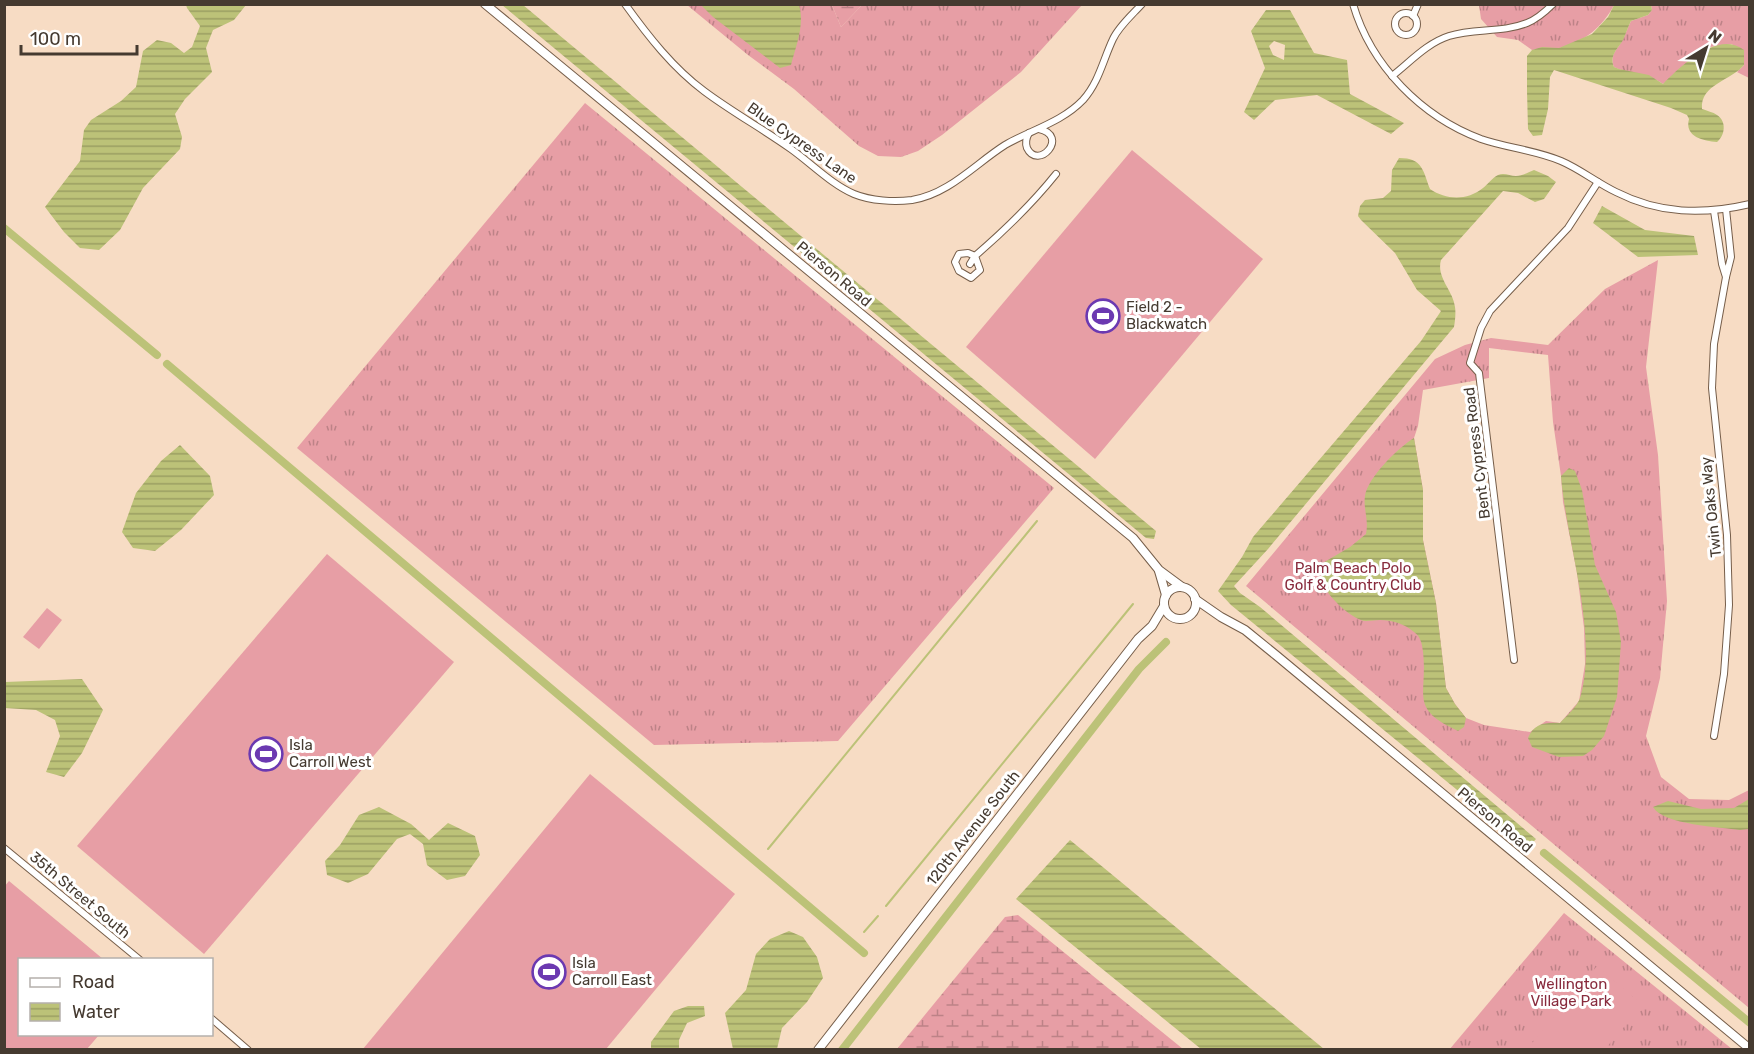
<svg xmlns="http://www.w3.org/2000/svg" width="1754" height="1054" font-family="Rubik,sans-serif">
<defs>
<pattern id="grass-tufts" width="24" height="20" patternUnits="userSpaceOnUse" patternTransform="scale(1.5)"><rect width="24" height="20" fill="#e79ea5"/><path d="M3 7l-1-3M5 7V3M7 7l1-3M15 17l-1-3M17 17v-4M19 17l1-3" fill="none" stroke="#bd8287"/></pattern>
<pattern id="wetland-marsh" width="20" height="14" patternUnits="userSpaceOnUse" patternTransform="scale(1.5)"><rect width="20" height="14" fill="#e79ea5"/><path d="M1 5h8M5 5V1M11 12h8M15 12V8" fill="none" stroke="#bd8287"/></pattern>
<pattern id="water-rules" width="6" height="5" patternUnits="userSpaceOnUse" patternTransform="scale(1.5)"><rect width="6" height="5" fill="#bcc278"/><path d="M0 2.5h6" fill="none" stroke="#9b9f63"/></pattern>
</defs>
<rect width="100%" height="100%" fill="#f7dcc4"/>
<g fill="url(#grass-tufts)" fill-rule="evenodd">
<polygon points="930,4 950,6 950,4 1082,5 1021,72 942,135 918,151 901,157 878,156 859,146 794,89 748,55 687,5 832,5 841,27 862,5"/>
<path d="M1479,5H1614C1603,26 1585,42 1560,48C1551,50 1541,48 1532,50L1518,40L1497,37L1481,19Z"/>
<path d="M1651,5H1749V78L1737,72L1744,65L1732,44L1710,47L1663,84C1645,71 1632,76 1614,67C1609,55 1618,49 1623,39C1626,33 1628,27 1631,21L1648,15L1652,10Z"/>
<polygon points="585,103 1054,488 838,741 654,745 297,448"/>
<path d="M1658,260L1646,367L1658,455L1667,601L1660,678L1646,736L1661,777L1689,799L1729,800L1749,790V1008L1246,586L1435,359L1465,345L1491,338L1548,345L1605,289ZM1489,348L1548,355L1553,422L1561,476L1563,502L1577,573L1584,628L1585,664L1579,701L1560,723L1546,721L1530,732L1484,725L1466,718L1455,704L1446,688L1436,603L1423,540V490L1414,438L1418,426L1423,390L1489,378Z"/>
<polygon points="1564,913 1732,1049 1449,1050"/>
</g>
<g fill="url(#wetland-marsh)">
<polygon points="832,5 862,5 841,27"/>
<polygon points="1018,915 1183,1049 897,1049 1005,917"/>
</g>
<g fill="#e79ea5">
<polygon points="1132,150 1263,259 1095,459 966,347"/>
<polygon points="327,554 454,662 204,954 77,846"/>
<polygon points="47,608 62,620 39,649 23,637"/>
<polygon points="590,774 735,894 606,1049 363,1049"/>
<polygon points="9,881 103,959 20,960 20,1034 99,1035 87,1049 5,1049 4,887"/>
<polygon points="1597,966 1643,1005 1605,1049 1527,1049"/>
</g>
<g fill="url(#water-rules)" fill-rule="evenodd">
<path d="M1651,4L1652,10L1648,15L1631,21C1628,27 1626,33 1623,40C1618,49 1609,55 1614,67L1619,69L1649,75L1663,84C1681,66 1718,30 1744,50V65C1731,81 1700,84 1702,109C1707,111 1713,112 1717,115C1727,121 1725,136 1717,142C1704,141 1684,137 1689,119L1687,115L1671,108L1554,70L1550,77L1548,109L1542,135L1533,136L1528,129L1527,91V56L1532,50L1542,47L1559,48L1592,34L1608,17L1614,5Z"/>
<polygon points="186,5 246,5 234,20 213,30 206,48 212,72 185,99 175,114 182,137 180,149 143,188 120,230 99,250 80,248 64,232 45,207 80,161 84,130 91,120 121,101 136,87 143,51 157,40 171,43 184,53 192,47 200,26 187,8"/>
<polygon points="502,5 523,5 1156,531 1154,539 1146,538"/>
<path d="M701,5H799C805,24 796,46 791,65L780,68L713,17Z"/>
<path d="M1266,10H1290L1314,53L1347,60L1350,94L1404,123L1391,134L1317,95L1275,100L1254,120L1244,112L1265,68L1251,31ZM1274,41L1285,45L1284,60L1273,55L1269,46Z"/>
<path d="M1399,158C1423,158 1423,171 1430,189C1446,200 1467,201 1483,188C1488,184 1492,178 1498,175C1504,172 1510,176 1516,176C1522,176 1529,172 1534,170L1548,176L1556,182L1544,199L1535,202L1518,193L1503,191L1441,260C1436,278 1453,290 1455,307C1456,313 1455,321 1454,327L1268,549L1234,586L1240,593L1260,607L1536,839L1528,848L1231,605L1218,591L1242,557L1253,537L1421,341L1441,311L1417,290L1395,253L1361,220L1358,216L1360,206L1365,200L1383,198L1391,191L1392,170Z"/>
<polygon points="1602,206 1645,230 1694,236 1698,255 1638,257 1593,223"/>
<path d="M1414,438L1423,490V540L1436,603L1446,688L1455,704L1466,718L1464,727L1458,731C1408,708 1428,696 1423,652C1422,644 1421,637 1414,632C1405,624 1392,620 1380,620C1375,620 1371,621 1366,621C1354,621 1329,598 1325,587C1321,579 1321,572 1321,564L1350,547L1366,534C1369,520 1363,508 1365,496C1368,477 1398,448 1414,438Z"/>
<polygon points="180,445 210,476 214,495 181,530 155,551 133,548 122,532 136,493 161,461"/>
<path d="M1569,468L1575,471L1582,490L1595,565L1616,612L1621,642L1617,697L1604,736L1592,750L1583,756L1559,757L1532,747L1528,738C1534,723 1546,722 1560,723C1566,716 1577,707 1580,698C1599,634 1566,542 1561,476Z"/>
<polygon points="82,679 103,710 82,753 64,777 46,772 60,736 55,720 36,710 5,708 5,682"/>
<path d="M1749,799V829L1740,830C1721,827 1663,825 1653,807L1668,801L1701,809L1734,808Z"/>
<polygon points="379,807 411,824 429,840 448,823 475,836 480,855 465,876 447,880 427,865 423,844 410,834 397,839 368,874 348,883 327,875 325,861 340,845 359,815"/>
<polygon points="1070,840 1324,1049 1201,1049 1016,899"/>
<polygon points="789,931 803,937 817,957 823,978 807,1002 782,1028 777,1049 733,1049 725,1013 746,990 756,954 770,939"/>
<polygon points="688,1006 704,1006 705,1016 687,1023 679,1040 679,1049 651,1049 651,1042 674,1011"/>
</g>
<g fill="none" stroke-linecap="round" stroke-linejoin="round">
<g stroke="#bcc278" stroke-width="2">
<polyline points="768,849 1037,521"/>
<polyline points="886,906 1133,604"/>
<polyline points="864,932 878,916"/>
</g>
<g stroke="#bcc278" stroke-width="8">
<polyline points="4,228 157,355"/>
<polyline points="167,364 864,953"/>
<polyline points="1544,853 1750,1023"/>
<polyline points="842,1050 1139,669 1166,642"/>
</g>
<defs>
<g id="minor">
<path d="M625,4C648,36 673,68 704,91C732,112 763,129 791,149C812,164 831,184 854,194C871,201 894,202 912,200C949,194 975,164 1005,145C1031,130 1062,122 1083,100C1099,82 1103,60 1113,39C1119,26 1132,15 1142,4"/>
<path d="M1353,4C1371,66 1422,117 1481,139C1507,148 1535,150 1561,161C1580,169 1597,183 1616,192C1659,214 1703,215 1750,204"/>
<circle cx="1406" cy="24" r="11"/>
<polyline points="1413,16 1418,4"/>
<path d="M1392,76C1410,62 1427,43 1449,36C1474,28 1502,33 1527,23C1537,19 1545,12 1553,4"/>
<path d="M1029,133C1026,138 1025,142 1027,148C1038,171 1070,136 1039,129"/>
<polyline points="1714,211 1722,264 1726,277 1731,257 1726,209"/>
<path d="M970,264L975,256L980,270L971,278L959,271L955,262L959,254L968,253L975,256C1004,231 1032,204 1056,174"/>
<polyline points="1514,660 1479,373 1470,363 1481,328 1490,311 1568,228 1598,182"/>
<polyline points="1714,736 1724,674 1729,605 1727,535 1712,388 1714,344 1726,277"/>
<polyline points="4,848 140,960"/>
<polyline points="212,1019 248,1050"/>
</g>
<g id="tertiary">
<polyline points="485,4 1133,538 1159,570 1182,587"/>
<polyline points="1159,571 1166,595"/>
<circle cx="1180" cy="603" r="16"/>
<polyline points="1195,599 1221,617 1245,630 1277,656 1750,1049"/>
<polyline points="818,1050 1138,639 1152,626 1164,606"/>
</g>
</defs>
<use href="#minor" stroke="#765e4a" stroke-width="8"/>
<use href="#tertiary" stroke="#765e4a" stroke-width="10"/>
<use href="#minor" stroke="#fff" stroke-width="6"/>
<use href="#tertiary" stroke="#fff" stroke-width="8"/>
</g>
<defs>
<symbol id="stadium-ring" viewBox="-11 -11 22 22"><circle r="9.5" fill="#fff" stroke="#6b39b1" stroke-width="1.5"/><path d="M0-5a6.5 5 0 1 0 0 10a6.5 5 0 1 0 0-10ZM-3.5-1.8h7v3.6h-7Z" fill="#6b39b1"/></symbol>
</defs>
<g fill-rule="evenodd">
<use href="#stadium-ring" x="1084" y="297" width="38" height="38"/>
<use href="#stadium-ring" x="247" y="735" width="38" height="38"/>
<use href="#stadium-ring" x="530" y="953" width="38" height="38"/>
</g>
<g text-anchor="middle" stroke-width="6" stroke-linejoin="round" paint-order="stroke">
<g font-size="15" fill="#453a30" stroke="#fff">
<text transform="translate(802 143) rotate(35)" y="5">Blue Cypress Lane</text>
<text transform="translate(834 274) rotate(40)" y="5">Pierson Road</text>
<text transform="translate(1477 453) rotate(-97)" y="5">Bent Cypress Road</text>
<text transform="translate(1711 507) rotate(-96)" y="5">Twin Oaks Way</text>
<text transform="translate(1495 820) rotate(40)" y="5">Pierson Road</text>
<text transform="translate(973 828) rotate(-52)" y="5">120th Avenue South</text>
<text transform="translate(80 895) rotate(40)" y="5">35th Street South</text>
</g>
<g font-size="15" fill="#453a30" stroke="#fff" text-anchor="start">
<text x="1126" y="312">Field 2 -<tspan x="1126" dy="17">Blackwatch</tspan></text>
<text x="289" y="750">Isla<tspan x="289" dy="17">Carroll West</tspan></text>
<text x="572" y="968">Isla<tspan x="572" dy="17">Carroll East</tspan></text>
</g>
<g font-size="15" fill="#882b3d" stroke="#fff">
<text x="1353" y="573">Palm Beach Polo<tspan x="1353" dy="17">Golf &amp; Country Club</tspan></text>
<text x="1571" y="989">Wellington<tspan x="1571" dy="17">Village Park</tspan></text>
</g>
</g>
<rect width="1754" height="1054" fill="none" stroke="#453a30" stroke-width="12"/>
<rect x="18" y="958" width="195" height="78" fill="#ffffff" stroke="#b5b0ac" stroke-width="1.5"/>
<rect x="30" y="978" width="30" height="9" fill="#ffffff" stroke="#b5b0ac" stroke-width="1.5"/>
<text x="72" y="988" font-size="18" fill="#453a30">Road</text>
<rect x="30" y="1003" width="30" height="18" fill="url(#water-rules)" stroke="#b5b0ac" stroke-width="1.5"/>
<text x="72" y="1018" font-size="18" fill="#453a30">Water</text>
<g transform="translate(1706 48) rotate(38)" stroke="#ffffff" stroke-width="4.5" paint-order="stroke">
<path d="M0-4.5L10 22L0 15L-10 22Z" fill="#453a30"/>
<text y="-9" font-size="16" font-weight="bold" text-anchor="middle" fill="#453a30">N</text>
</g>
<path d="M21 45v9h116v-9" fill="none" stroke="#453a30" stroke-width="3"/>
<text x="30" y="45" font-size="18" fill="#453a30" stroke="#ffffff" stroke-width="4.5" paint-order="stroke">100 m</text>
</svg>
